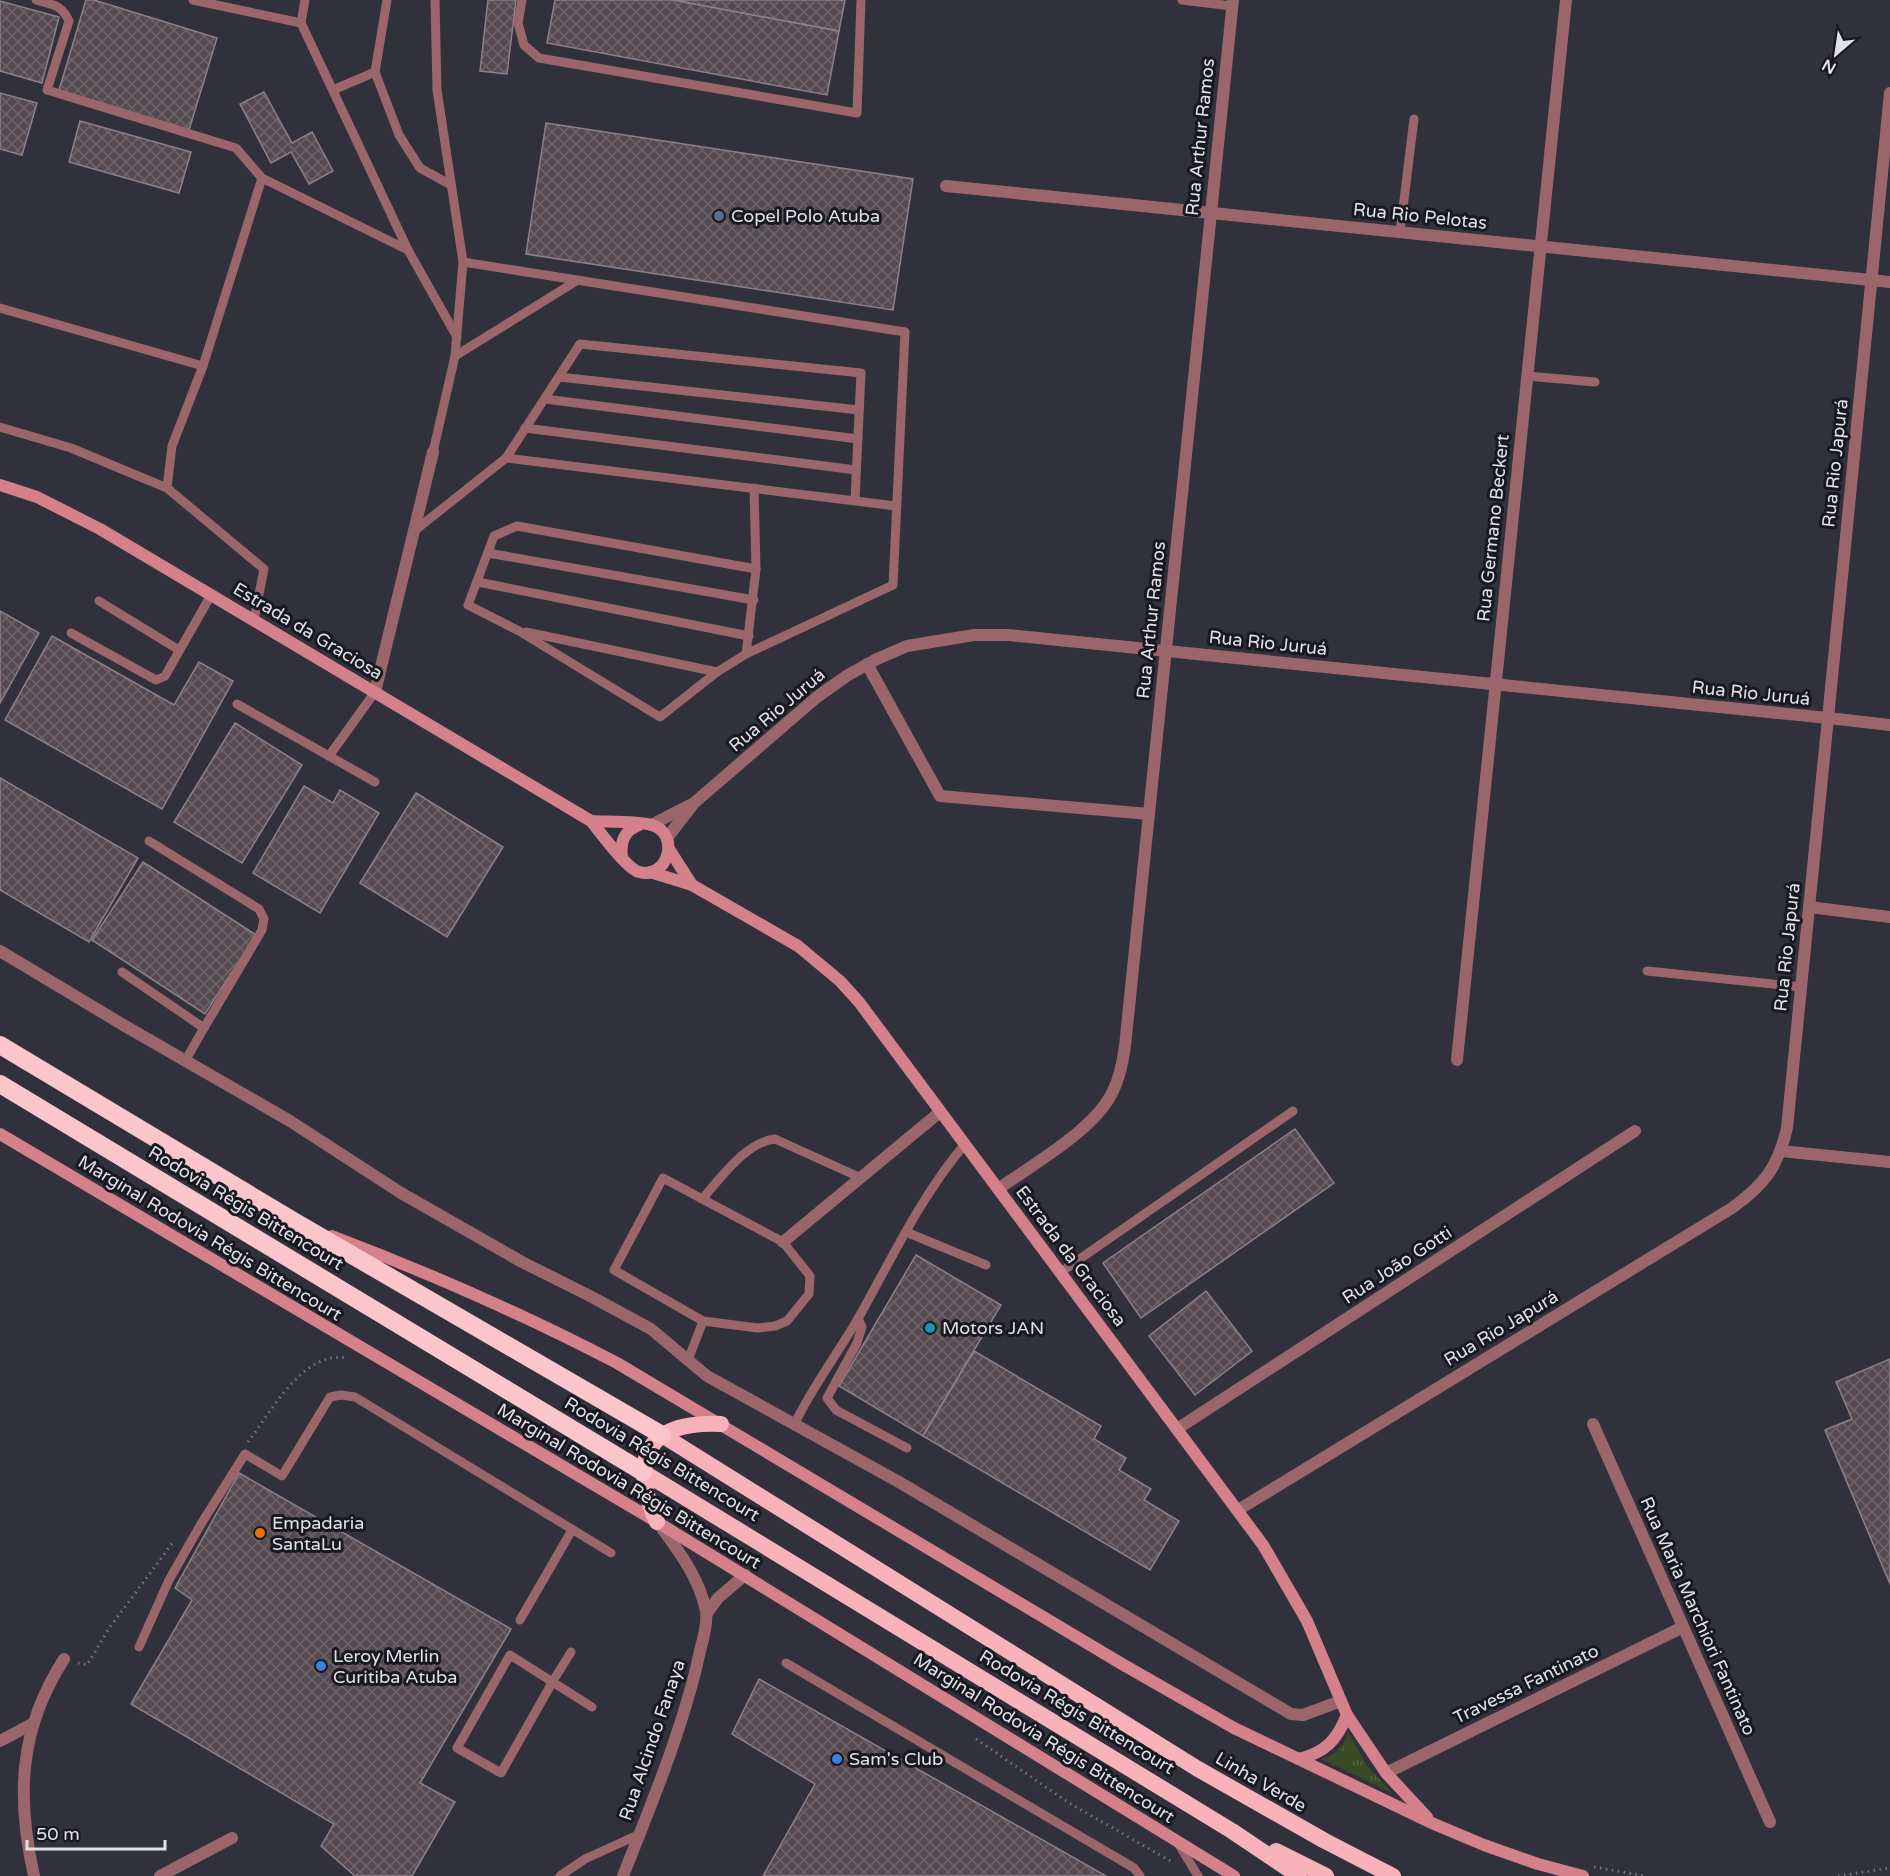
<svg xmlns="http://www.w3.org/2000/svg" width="1890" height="1876" font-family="'Varela Round',sans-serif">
<defs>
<pattern id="grass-tufts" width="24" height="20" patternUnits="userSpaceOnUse" patternTransform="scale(1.5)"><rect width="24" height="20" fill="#374b27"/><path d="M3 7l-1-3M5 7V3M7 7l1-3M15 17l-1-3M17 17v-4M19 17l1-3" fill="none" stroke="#546546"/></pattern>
<pattern id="building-cross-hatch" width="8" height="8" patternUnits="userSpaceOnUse" patternTransform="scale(1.5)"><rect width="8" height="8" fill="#564a51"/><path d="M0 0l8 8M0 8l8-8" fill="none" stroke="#6e646a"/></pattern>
</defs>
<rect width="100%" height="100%" fill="#30313b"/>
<path fill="url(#grass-tufts)" d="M1348,1732L1367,1766L1392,1793L1321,1759C1337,1756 1343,1746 1348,1732Z"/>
<g fill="url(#building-cross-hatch)" stroke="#8e8088" stroke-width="1.5">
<polygon points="86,0 94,0 217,38 189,130 59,90"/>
<polygon points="488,0 516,0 507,74 480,71"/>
<polygon points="555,0 674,0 839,31 827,95 547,43"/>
<polygon points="674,0 845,0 839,31"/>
<polygon points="0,1 59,17 42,83 0,71"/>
<polygon points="264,92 292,143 312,132 333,171 309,184 291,152 271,163 240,104"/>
<polygon points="0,93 37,103 22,155 0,149"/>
<polygon points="80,121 191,152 179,193 69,162"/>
<polygon points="546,123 913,179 893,310 526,254"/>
<polygon points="0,611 39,633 0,703"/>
<polygon points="52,636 174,705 199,662 233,681 162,809 5,720"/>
<polygon points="235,723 302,765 242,863 174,822"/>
<polygon points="0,778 138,858 89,942 0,890"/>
<polygon points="304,786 333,803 340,790 379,813 320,913 253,873"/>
<polygon points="416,793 503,847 447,937 360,883"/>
<polygon points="143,862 256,935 205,1014 92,940"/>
<polygon points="1295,1129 1334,1183 1141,1318 1103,1263"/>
<polygon points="916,1255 1001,1305 923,1436 839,1386"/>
<polygon points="1206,1291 1252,1351 1195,1395 1149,1336"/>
<polygon points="974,1351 1101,1426 1094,1439 1126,1458 1119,1470 1151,1489 1144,1500 1179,1521 1150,1570 923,1436"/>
<polygon points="1890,1359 1890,1584 1825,1430 1852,1419 1836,1382"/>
<polygon points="239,1473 511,1629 420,1783 455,1802 412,1876 355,1876 321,1846 334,1824 131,1704 192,1600 175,1588"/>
<polygon points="759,1679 1106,1876 763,1876 815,1784 732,1734"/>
</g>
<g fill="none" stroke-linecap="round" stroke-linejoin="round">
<g stroke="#74757e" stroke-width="3" stroke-dasharray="1.5 4.5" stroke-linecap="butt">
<path d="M248,1442C271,1412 303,1350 347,1358"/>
<polyline points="78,1663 87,1665 110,1627 174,1541"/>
<polyline points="976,1739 1069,1803 1174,1863"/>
<polyline points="1594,1867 1645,1876"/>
<polyline points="1838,1876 1890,1868"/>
</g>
<g stroke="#9a666c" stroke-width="9">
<path d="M36,0C52,4 62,5 69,21L47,90L236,148L262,178"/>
<polyline points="193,0 301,23 408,250 457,337"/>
<polyline points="387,0 375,72 399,135 420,168 451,185"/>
<polyline points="522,0 518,23 524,45 539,58 857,113 861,0"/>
<polyline points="1182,0 1232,6"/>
<polyline points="301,23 305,0"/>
<polyline points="333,90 375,72"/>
<polyline points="1400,232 1414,119"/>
<polyline points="463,262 905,332 893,585 746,654 756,569 754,488"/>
<polyline points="0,308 203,366 262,178 408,250"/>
<polyline points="455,356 578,280"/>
<polyline points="203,366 172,446 167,488 264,569 254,620"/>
<polyline points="1527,376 1595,382"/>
<polyline points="559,377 859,410"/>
<polyline points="545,399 858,439"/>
<polyline points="0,427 71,448 167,488"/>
<polyline points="525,428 856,470"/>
<polyline points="433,452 455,356 463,262 437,90 435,0"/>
<polyline points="506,458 580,344 861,373 855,500"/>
<polyline points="413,532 506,458 896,506"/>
<polyline points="488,553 754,600"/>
<polyline points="478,582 749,636"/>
<polyline points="99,601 179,650"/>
<polyline points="526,632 717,672"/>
<polyline points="71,633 156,680 165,676 211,595"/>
<polyline points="746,654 717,672 660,717 519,631 468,605 494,536 517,526 756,569"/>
<polyline points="237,704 375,782"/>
<polyline points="329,756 375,692"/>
<polyline points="149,841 259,909 264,919 262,930 204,1028"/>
<polyline points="1647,971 1801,987"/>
<polyline points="122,972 204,1028 185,1061"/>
<path d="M702,1199C721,1178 746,1142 775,1139L859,1177"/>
<polyline points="906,1232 986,1265"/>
<polyline points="1061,1272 1293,1111"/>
<polyline points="858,1318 862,1327 857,1343 827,1398 836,1410 907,1448"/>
<polyline points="688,1360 703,1321 614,1270 663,1178 783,1242 810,1276 809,1294 787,1321 775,1326 758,1328 703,1321"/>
<path d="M795,1423C813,1386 838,1353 859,1317C892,1258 921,1196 965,1144"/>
<polyline points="520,1620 572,1530"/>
<polyline points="139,1647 169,1580 201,1524 245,1454 282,1476 330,1397 341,1395 355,1397 611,1553"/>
<polyline points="571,1652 553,1681 501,1773 457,1748 510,1655 592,1707"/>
<polyline points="786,1663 1134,1868 1140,1876"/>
<polyline points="1178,1843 1198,1876"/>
<polyline points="560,1876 585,1859 640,1834"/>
</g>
<g stroke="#9a666c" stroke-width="12">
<polyline points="946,186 1871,280"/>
<polyline points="867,664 940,796 1149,814"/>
<polyline points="375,692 433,452"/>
<polyline points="1809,907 1890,917"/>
<polyline points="0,951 125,1026 290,1121 401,1193 522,1262 590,1296 651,1329 707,1376 899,1482 1291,1714 1303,1715 1341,1701"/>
<polyline points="1457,1060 1566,0"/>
<polyline points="1781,1151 1890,1162"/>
<path d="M998,1189C1032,1165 1096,1129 1113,1091C1120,1077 1123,1061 1125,1046L1233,0"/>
<polyline points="783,1242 940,1112"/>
<polyline points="1593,1424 1770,1822"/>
<polyline points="1177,1429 1635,1131"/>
<path d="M1238,1510L1732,1208C1764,1185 1778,1167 1787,1128L1828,718L1890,725"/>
<polyline points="0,1741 32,1724"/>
<polyline points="1386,1773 1683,1627"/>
<path d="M34,1876C16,1796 19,1729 64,1659"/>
<polyline points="160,1876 232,1838"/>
</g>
<g stroke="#9a666c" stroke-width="12">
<polyline points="1871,280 1890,282"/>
<polyline points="651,825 690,805"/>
<polyline points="667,838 694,803 817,697 848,675 877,659 907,646 974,635 1009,635 1828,718 1890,93"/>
<polyline points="707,1613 718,1598 745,1575"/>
<path d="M623,1876C651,1805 684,1726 700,1651C703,1640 708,1622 706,1611C699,1577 678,1550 658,1523"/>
</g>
<g stroke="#d4818c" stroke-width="12">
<path d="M0,485L37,497L100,529L591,821C600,832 627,869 639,872C668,880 681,834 652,825C637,821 607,822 591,821"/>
<polyline points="669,849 692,885"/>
<path d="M622,858C620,841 624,831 639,825"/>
<polyline points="650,872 692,885 798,946 840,981 859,1002 1263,1545 1307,1621 1347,1715 1386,1773 1427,1817"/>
<polyline points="0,1134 657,1522 1234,1876"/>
<path d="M332,1236C429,1273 525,1315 617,1363L1122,1664L1234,1728L1434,1824L1484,1845L1538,1864L1583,1876"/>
<path d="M1298,1759C1325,1753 1337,1740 1347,1715"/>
</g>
<g stroke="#f8b2ba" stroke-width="16">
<polyline points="662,1435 1198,1769 1325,1841 1393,1876"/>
<polyline points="643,1472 1232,1831 1299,1876"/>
<path d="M657,1522C628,1457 648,1421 721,1424"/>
<polyline points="1276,1851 1326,1876"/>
</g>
<g stroke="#fbc6cb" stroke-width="18">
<polyline points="0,1045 295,1222 662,1435"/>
<polyline points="0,1084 643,1472"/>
</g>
</g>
<circle fill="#5c6f8a" stroke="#18191e" stroke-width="2" cx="719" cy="216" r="6"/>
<circle fill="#0f9aa8" stroke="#18191e" stroke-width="2" cx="930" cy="1328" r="6"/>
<circle fill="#e8710a" stroke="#18191e" stroke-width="2" cx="260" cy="1533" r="6"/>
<g fill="#3f7fe0" stroke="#18191e" stroke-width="2">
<circle cx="321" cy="1666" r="6"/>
<circle cx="837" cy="1759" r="6"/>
</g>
<g text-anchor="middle" stroke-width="6" stroke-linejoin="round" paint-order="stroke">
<g font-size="18" fill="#e1e2e9" stroke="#18191e">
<text transform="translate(1200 137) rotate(-84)" y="6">Rua Arthur Ramos</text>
<text transform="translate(1420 216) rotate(6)" y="6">Rua Rio Pelotas</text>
<text transform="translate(1835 463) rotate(-84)" y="6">Rua Rio Japurá</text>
<text transform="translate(1493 528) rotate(-84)" y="6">Rua Germano Beckert</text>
<text transform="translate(1151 620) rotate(-84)" y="6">Rua Arthur Ramos</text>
<text transform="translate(308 631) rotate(31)" y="6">Estrada da Graciosa</text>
<text transform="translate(1268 643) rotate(6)" y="6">Rua Rio Juruá</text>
<text transform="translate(1751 693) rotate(6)" y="6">Rua Rio Juruá</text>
<text transform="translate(777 710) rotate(-40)" y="6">Rua Rio Juruá</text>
<text transform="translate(1787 947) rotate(-84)" y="6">Rua Rio Japurá</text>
<text transform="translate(246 1208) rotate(31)" y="6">Rodovia Régis Bittencourt</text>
<text transform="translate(210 1238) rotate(31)" y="6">Marginal Rodovia Régis Bittencourt</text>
<text transform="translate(1071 1256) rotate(53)" y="6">Estrada da Graciosa</text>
<text transform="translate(1397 1265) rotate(-33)" y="6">Rua João Gotti</text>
<text transform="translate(1501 1328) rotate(-31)" y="6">Rua Rio Japurá</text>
<text transform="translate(662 1459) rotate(31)" y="6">Rodovia Régis Bittencourt</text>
<text transform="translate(629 1486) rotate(31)" y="6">Marginal Rodovia Régis Bittencourt</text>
<text transform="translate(1698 1616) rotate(66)" y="6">Rua Maria Marchiori Fantinato</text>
<text transform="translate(1526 1684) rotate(-26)" y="6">Travessa Fantinato</text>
<text transform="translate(1077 1712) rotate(31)" y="6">Rodovia Régis Bittencourt</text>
<text transform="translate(1044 1738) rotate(32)" y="6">Marginal Rodovia Régis Bittencourt</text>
<text transform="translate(652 1740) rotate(-71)" y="6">Rua Alcindo Fanaya</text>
<text transform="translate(1261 1782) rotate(30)" y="6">Linha Verde</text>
</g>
<g font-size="18" fill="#e1e2e9" stroke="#18191e" text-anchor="start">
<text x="731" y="222">Copel Polo Atuba</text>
<text x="942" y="1334">Motors JAN</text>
<text x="272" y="1529">Empadaria<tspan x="272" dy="21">SantaLu</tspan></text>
<text x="333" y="1662">Leroy Merlin<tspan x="333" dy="21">Curitiba Atuba</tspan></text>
<text x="849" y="1765">Sam's Club</text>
</g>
</g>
<g transform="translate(1836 54) rotate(209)" stroke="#18191e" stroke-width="4.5" paint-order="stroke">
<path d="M0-4.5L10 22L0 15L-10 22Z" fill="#e1e2e9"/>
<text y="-9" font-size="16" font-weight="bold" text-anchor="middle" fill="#e1e2e9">N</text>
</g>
<path d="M27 1840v9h138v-9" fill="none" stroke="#e1e2e9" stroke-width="3"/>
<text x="36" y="1840" font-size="18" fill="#e1e2e9" stroke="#18191e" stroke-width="4.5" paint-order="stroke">50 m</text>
</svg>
